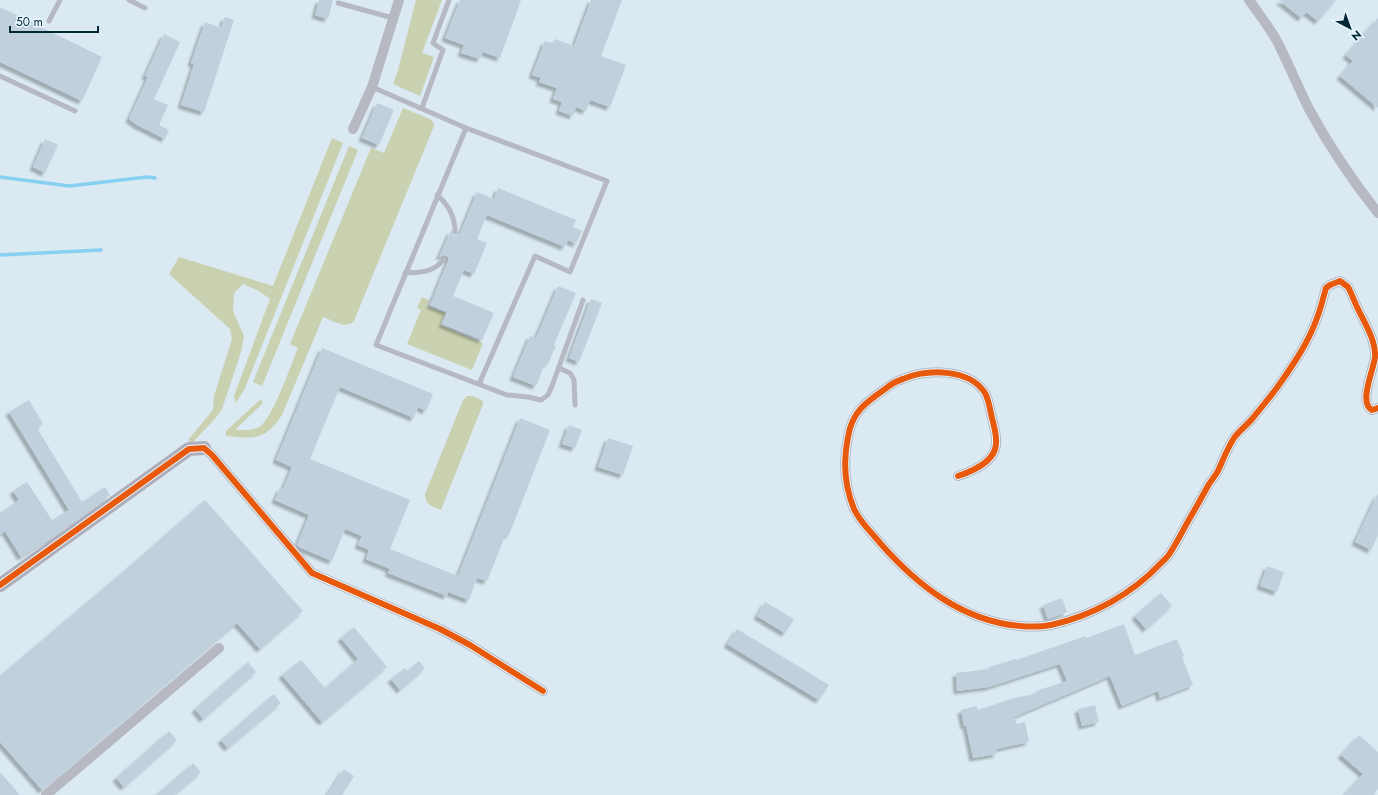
<svg xmlns="http://www.w3.org/2000/svg" width="1378" height="795" font-family="Jost,sans-serif">
<defs>
<filter id="shadow"><feDropShadow dx="-3.5" dy="3.5" stdDeviation="1" flood-color="#0004"/></filter>
</defs>
<rect width="100%" height="100%" fill="#dae9f2"/>
<g fill="#cad1b0">
<polygon points="416,0 442,0 422,53 434,57 420,96 393,84 398,70"/>
<path d="M403,108L430,119L433,122L434,126L354,321C346,330 332,320 323,317L282,415C266,440 254,439 226,436V431L261,399L263,403L235,430C242,430 252,431 259,427C273,419 291,364 298,348L290,344L371,148L384,153Z"/>
<polygon points="332,138 343,143 245,388 236,403 234,396 270,299 259,291 243,284 234,293 233,311 244,336 241,352 222,409 214,420 192,443 188,440 213,410 214,396 232,339 230,329 169,274 179,257 273,286"/>
<polygon points="349,146 358,150 262,386 253,382"/>
<polygon points="422,297 429,300 427,306 445,313 440,325 483,343 472,370 407,344 421,310 417,308"/>
<path d="M467,396H473L483,401V404L441,510C432,506 425,505 425,494L463,400Z"/>
</g>
<g fill="none" stroke-linecap="round" stroke-linejoin="round">
<g stroke="#87d0f2" stroke-width="3.5">
<polyline points="0,177 69,186 147,177 155,178"/>
<polyline points="0,255 101,250"/>
</g>
</g>
<g fill="#c0d0dd" filter="url(#shadow)">
<polygon points="319,0 333,0 328,19 315,15"/>
<polygon points="460,0 521,0 500,58 483,52 480,59 461,53 464,45 445,38"/>
<polygon points="591,0 622,0 601,56 626,65 610,107 590,100 586,111 576,107 573,116 559,111 562,102 553,99 557,88 539,82 541,78 532,75 545,41 553,44 555,39 574,46"/>
<polygon points="1279,0 1336,0 1318,21 1306,12 1301,18"/>
<polygon points="0,7 102,57 82,101 0,62"/>
<polygon points="225,17 234,20 204,112 181,105 194,64 191,63 205,22 221,28"/>
<polygon points="1378,18 1378,108 1340,76 1353,61 1346,55"/>
<polygon points="164,34 180,42 154,99 168,105 159,125 169,130 165,139 137,125 129,119 148,77 145,76"/>
<polygon points="377,103 394,110 379,145 362,138"/>
<polygon points="45,139 58,145 45,173 33,167"/>
<polygon points="498,188 576,220 573,227 582,231 576,244 568,240 565,247 487,215 477,239 487,243 474,274 464,270 453,296 494,313 482,340 442,324 447,312 430,305 448,261 448,257 445,255 439,257 451,230 454,236 460,234 477,192 494,199"/>
<polygon points="558,286 576,293 554,345 556,346 548,364 545,363 536,386 513,377 530,336 536,338"/>
<polygon points="591,299 602,303 579,362 569,358"/>
<polygon points="322,348 433,394 426,411 418,407 414,418 340,387 310,459 410,500 390,549 458,576 520,418 550,430 509,535 506,534 487,581 477,578 469,600 448,592 447,596 388,573 390,569 366,559 369,550 358,545 362,536 345,529 332,561 299,547 297,545 309,515 275,500 280,488 283,489 292,467 276,460"/>
<polygon points="29,400 43,424 37,428 82,502 105,487 110,495 54,536 21,557 5,531 0,535 0,513 19,500 13,491 27,482 52,520 69,510 9,412"/>
<polygon points="569,425 582,430 575,448 562,444"/>
<polygon points="608,438 633,446 623,475 598,467"/>
<polygon points="1378,493 1378,535 1371,550 1355,542"/>
<polygon points="205,500 303,611 260,649 237,623 42,790 0,742 0,676 137,560"/>
<polygon points="1267,566 1284,572 1277,592 1260,586"/>
<polygon points="1161,593 1172,606 1146,629 1135,616"/>
<polygon points="1062,598 1067,612 1048,619 1043,605"/>
<polygon points="765,602 794,619 785,633 757,616"/>
<polygon points="1124,624 1135,655 1177,639 1184,656 1182,657 1193,685 1160,698 1158,691 1122,706 1110,676 1014,717 1017,724 1025,722 1029,742 996,749 997,754 973,758 966,725 964,726 961,710 976,706 978,710 1014,698 1035,694 1037,693 1036,691 1067,681 1060,664 989,687 957,691 956,673 990,669 989,667 1016,659 1016,660 1086,636 1086,638"/>
<polygon points="354,627 387,667 322,722 282,675 301,660 325,688 358,659 341,638"/>
<polygon points="737,629 829,685 819,700 727,644"/>
<polygon points="419,661 425,668 400,690 391,679 405,668 408,671"/>
<polygon points="248,662 256,672 203,719 195,709"/>
<polygon points="274,694 281,703 228,748 221,740"/>
<polygon points="1095,705 1099,722 1082,726 1078,709"/>
<polygon points="169,731 177,740 124,787 116,778"/>
<polygon points="1359,735 1378,752 1378,789 1372,795 1344,795 1363,774 1341,755"/>
<polygon points="193,763 201,772 174,795 156,795"/>
<polygon points="344,769 354,776 342,795 327,795"/>
<polygon points="0,772 20,795 0,795"/>
</g>
<g fill="none" stroke-linecap="round" stroke-linejoin="round">
<g stroke="#b6b8c2" stroke-width="5">
<polyline points="129,0 145,8"/>
<polyline points="338,3 393,18"/>
<polyline points="49,21 60,0"/>
<polyline points="0,76 75,111"/>
<polyline points="372,87 466,128 607,181 570,272 535,256 479,384"/>
<polyline points="422,108 443,50 433,43 449,0"/>
<polyline points="466,128 376,345 507,395 528,397 541,400 548,395 552,386 583,300"/>
<path d="M437,195C449,205 455,217 455,232"/>
<path d="M405,273C422,272 433,273 444,259"/>
<polyline points="559,368 570,373 574,380 575,405"/>
</g>
<g stroke="#b6b8c2" stroke-width="10">
<path d="M1249,0C1259,14 1270,28 1278,43C1289,65 1298,87 1309,109C1329,146 1352,180 1378,213"/>
<polyline points="353,129 372,87 399,0"/>
<polyline points="204,448 212,455 312,573 440,629 470,645 543,691"/>
<path d="M958,476C973,471 995,462 996,444C997,436 994,426 992,418C990,410 989,400 985,393C969,368 927,369 903,379C896,381 890,385 885,389C865,403 852,412 848,437C843,461 845,487 854,509C860,522 871,532 880,543C917,585 962,621 1020,626C1031,627 1041,627 1051,625C1092,616 1132,594 1160,564C1163,561 1168,557 1170,553C1178,541 1184,528 1191,516C1197,506 1203,495 1209,484C1212,480 1215,476 1218,471C1223,460 1227,449 1234,438C1239,431 1246,426 1252,419C1262,407 1272,395 1281,382C1295,362 1309,341 1317,318C1321,308 1323,298 1326,288L1330,285L1340,281L1348,287C1352,294 1354,301 1357,307C1364,322 1376,340 1375,357C1374,369 1358,403 1372,410L1378,408"/>
<polyline points="46,795 219,648"/>
</g>
<polyline stroke="#aeaebb" stroke-width="14" points="0,585 189,449 204,448"/>
<defs>
<g id="cycleway">
<path d="M958,476C973,471 995,462 996,444C997,436 994,426 992,418C990,410 989,400 985,393C969,368 927,369 903,379C896,381 890,385 885,389C865,403 852,412 848,437C843,461 845,487 854,509C860,522 871,532 880,543C917,585 962,621 1020,626C1031,627 1041,627 1051,625C1092,616 1132,594 1160,564C1163,561 1168,557 1170,553C1178,541 1184,528 1191,516C1197,506 1203,495 1209,484C1212,480 1215,476 1218,471C1223,460 1227,449 1234,438C1239,431 1246,426 1252,419C1262,407 1272,395 1281,382C1295,362 1309,341 1317,318C1321,308 1323,298 1326,288L1330,285L1340,281L1348,287C1352,294 1354,301 1357,307C1364,322 1376,340 1375,357C1374,369 1358,403 1372,410L1378,408"/>
<polyline points="0,585 189,449 204,448 212,455 312,573 440,629 470,645 543,691"/>
</g>
</defs>
<use href="#cycleway" stroke="#e8f7ff" stroke-width="8"/>
<use href="#cycleway" stroke="#e8590c" stroke-width="6"/>
</g>
<g transform="translate(1350 28) rotate(139)" stroke="#e8f7ff" stroke-width="3" paint-order="stroke">
<path d="M0-3L7 15L0 10L-7 15Z" fill="#042735"/>
<text y="-6" font-size="11" font-weight="bold" text-anchor="middle" fill="#042735">N</text>
</g>
<path d="M10 26v6h88v-6" fill="none" stroke="#042735" stroke-width="2"/>
<text x="16" y="26" font-size="12" fill="#042735" stroke="#e8f7ff" stroke-width="3" paint-order="stroke">50 m</text>
</svg>
